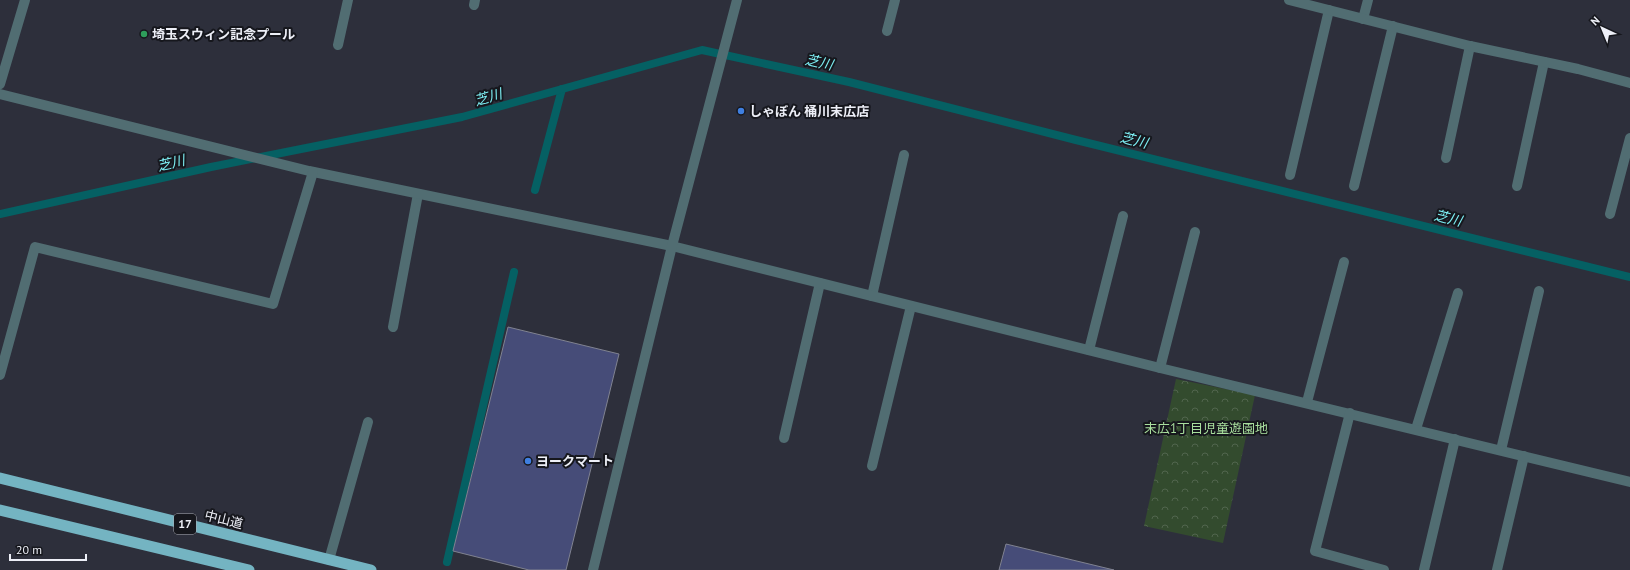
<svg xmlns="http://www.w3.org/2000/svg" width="1630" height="570" font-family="'PT Sans','Noto Sans JP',sans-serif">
<defs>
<pattern id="forest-crowns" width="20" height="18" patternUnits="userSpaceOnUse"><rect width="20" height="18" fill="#334b2e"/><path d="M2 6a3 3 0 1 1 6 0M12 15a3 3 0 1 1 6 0" fill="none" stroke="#51654d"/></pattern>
</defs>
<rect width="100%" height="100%" fill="#2d2f3b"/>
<polygon fill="url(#forest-crowns)" points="1176,379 1255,395 1223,543 1144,526"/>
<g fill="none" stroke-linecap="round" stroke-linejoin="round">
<g stroke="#056063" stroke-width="8">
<polyline points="535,190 562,89"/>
<polyline points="0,214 211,167 462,117 702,50 849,82 1076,140 1630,277"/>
<polyline points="447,562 514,272"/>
</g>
</g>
<g fill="#464c78" stroke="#808391">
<polygon points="508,327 619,354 566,570 529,570 453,551"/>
<polygon points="1006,544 1114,570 999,570"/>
</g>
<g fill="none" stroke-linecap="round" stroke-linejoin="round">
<g stroke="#516d72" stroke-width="10">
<polyline points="1363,19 1368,0"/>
<polyline points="887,31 895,0"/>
<polyline points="0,84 25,0"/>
<polyline points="1446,158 1470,46"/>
<polyline points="1290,175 1329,10"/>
<polyline points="1354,186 1393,26"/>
<polyline points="1517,186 1544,62"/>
<polyline points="1610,214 1630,138"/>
<polyline points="872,296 904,155"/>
<polyline points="393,327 418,194"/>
<polyline points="1089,350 1123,216"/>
<polyline points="1160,368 1195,232"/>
<polyline points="1307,402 1344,262"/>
<polyline points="1416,429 1458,293"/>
<polyline points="784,438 820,283"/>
<polyline points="1501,450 1539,291"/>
<polyline points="872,466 911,306"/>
<polyline points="329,560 368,422"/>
<polyline points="1497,570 1524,456"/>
</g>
<g stroke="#516d72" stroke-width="10">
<polyline points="1289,0 1470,46 1578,69 1630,83"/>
<polyline points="474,5 475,0"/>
<polyline points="338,45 348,0"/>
<polyline points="0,94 309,171 672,246 1160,368 1630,482"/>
<polyline points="0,375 35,247 273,304 313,172"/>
<polyline points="1350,413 1315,551 1384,570"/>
<polyline points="1424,570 1455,439"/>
</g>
<polyline stroke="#516d72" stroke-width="10" points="593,570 672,246 737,0"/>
<g stroke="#74b4c2" stroke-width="11">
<polyline points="0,478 371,570"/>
<polyline points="0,510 249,570"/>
</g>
</g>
<circle fill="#2e9e5b" stroke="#16171d" stroke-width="1.5" cx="144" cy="34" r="4"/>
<g fill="#3f7fe0" stroke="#16171d" stroke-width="1.5">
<circle cx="741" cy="111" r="4"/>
<circle cx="528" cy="461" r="4"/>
</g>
<g text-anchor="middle" stroke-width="4" stroke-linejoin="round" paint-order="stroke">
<rect fill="#16171d" stroke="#acaeb6" stroke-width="1" x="174" y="514" width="22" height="20" rx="3"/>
<g font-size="12" font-weight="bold" fill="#edeff7">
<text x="185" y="528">17</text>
</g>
<g font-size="13" font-weight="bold" fill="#edeff7" stroke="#16171d" text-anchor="start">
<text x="152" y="39">埼玉スウィン記念プール</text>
<text x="749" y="116">しゃぼん 桶川末広店</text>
<text x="536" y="466">ヨークマート</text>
</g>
<g font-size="13" fill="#a9df9e" stroke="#16171d">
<text x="1206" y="433">末広1丁目児童遊園地</text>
</g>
<g font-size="13" fill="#edeff7" stroke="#16171d">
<text transform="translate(224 519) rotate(14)" y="5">中山道</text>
</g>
<g font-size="14" font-style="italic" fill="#7ef0f5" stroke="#16171d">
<text transform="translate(819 62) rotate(12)" y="5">芝川</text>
<text transform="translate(488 97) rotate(-16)" y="5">芝川</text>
<text transform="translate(1134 140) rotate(14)" y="5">芝川</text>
<text transform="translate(171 163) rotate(-13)" y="5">芝川</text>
<text transform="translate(1448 218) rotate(14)" y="5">芝川</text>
</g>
</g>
<g transform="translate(1602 28) rotate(316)" stroke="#16171d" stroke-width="3" paint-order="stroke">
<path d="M0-3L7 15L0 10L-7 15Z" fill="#edeff7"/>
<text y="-6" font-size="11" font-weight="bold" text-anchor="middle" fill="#edeff7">N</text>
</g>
<path d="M10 554v6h76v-6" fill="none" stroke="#edeff7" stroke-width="2"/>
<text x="16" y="554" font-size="12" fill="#edeff7" stroke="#16171d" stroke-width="3" paint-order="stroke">20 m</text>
</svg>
